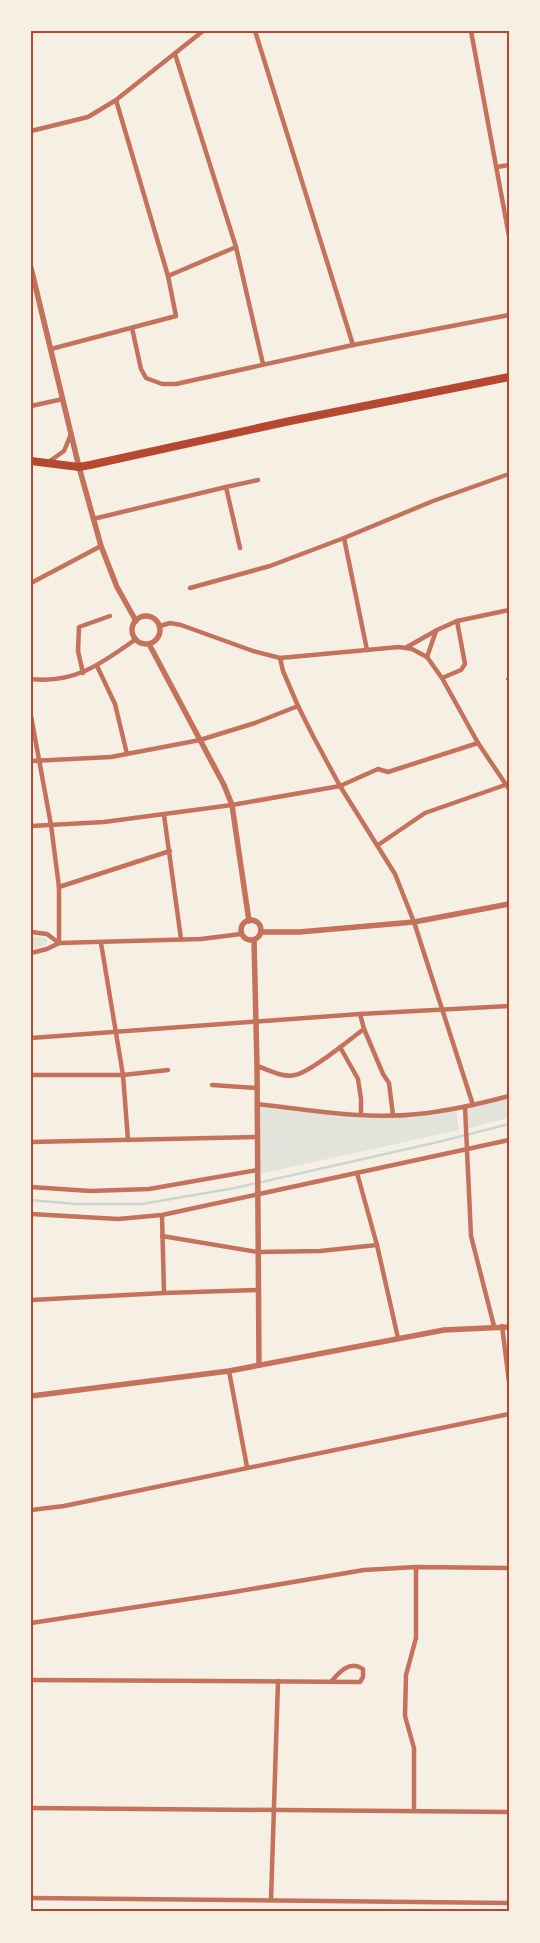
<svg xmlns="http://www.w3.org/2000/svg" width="540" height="1943" font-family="'Fira Sans',sans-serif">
<rect width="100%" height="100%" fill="#f6efe4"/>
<g fill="#e2e4dc">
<polygon points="31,936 47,938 47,945 31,948"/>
<polygon points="509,1096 509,1118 466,1129 469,1106"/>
<polygon points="260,1107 362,1118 456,1109 459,1130 259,1174"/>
</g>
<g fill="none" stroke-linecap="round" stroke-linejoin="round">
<polyline stroke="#c9d6d2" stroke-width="2.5" points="31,1200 75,1204 142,1204 235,1188 438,1142 509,1124"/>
<polyline stroke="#c5725c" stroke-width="2.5" points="507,679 509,679"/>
<g stroke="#c5725c" stroke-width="4.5">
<polyline points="255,31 353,345"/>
<polyline points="471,31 509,236"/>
<polyline points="175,54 236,247 263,364"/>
<polyline points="31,131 88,117 116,100 203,31"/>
<polyline points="497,167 509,165"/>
<polyline points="168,276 236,247"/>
<polyline points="132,328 141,369 146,378 162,384 176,384 353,345 509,315"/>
<polyline points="51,349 176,316 168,276 116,100"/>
<polyline points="31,406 63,399"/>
<polyline points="47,463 64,451 71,434"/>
<polyline points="226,487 258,480"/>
<polyline points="93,519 226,487 240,548"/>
<polyline points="344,538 367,650"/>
<polyline points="31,583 101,546"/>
<polyline points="190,588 270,566 344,538 433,501 509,474"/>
<polyline points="160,626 170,623 181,625 253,651 280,658 399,647 412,649 427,657 442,678 478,743 509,789"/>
<polyline points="407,647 437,630 457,621 509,610"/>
<polyline points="427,657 436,631"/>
<polyline points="280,658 283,671 298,706 313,736 340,786 395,874 414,922 473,1105"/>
<polyline points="97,666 115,704 127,754"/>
<polyline points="83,673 78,651 79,627 110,616"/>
<polyline points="442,678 461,670 465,664 457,621"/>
<path d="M31,679C75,684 102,663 136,639"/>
<polyline points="31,716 51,825 59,887 59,943"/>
<polyline points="31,761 111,757 200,740 255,723 298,706"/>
<polyline points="164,815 181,939"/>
<polyline points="31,826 104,822 232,805 340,786 378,769 388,772 478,743"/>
<polyline points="378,845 425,813 505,785"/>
<polyline points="59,887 170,851"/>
<polyline points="31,932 47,934 59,943"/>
<polyline points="101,943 123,1075 128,1140"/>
<polyline points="31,953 47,949 59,943 201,939 241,934"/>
<polyline points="364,1029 383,1074 389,1083 393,1115"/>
<polyline points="31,1038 360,1014 509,1006"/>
<polyline points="340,1047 358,1079 361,1099 361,1115"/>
<path d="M257,1066C269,1070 283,1078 295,1075C311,1072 350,1039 364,1029L360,1014"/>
<polyline points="31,1075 123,1075 168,1070"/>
<polyline points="212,1085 257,1088"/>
<path d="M257,1104C310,1110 365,1120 418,1114C449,1111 479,1104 509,1096"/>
<polyline points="465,1107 471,1236 494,1326"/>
<polyline points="31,1142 257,1137"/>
<polyline points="357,1173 377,1245 398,1338"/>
<polyline points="31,1187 90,1191 149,1189 257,1170"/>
<polyline points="31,1214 118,1219 162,1215 509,1140"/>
<polyline points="162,1215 164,1293"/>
<polyline points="162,1236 258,1252 320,1251 377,1245"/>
<polyline points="31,1300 164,1293 259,1290"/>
<polyline points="502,1326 509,1382"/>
<polyline points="229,1371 247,1467"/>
<polyline points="31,1510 64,1506 509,1414"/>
<polyline points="31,1623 228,1593 364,1570 416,1567 509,1568"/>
<path d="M31,1680L360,1682L363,1677V1669C350,1660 339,1672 331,1682"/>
<polyline points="31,1808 509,1812"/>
<polyline points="414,1811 414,1748 405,1716 406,1675 416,1638 416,1567"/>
<polyline points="31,1898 509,1903"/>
<polyline points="271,1900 278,1681"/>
</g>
<g stroke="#c5725c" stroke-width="5.5">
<polyline points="31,268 79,467 101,546 117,587 136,621"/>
<circle cx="146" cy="630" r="14"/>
<polyline points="149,644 224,785 232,805 249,921"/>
<circle cx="251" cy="930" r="10"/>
<polyline points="261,932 299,932 414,922 509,904"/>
<polyline points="254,940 257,1066 259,1365"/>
<polyline points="31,1396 229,1371 444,1330 509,1327"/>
</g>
<polyline stroke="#b5482f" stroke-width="8" points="31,461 79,467 90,465 290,421 509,377"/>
</g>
<rect width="540" height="1943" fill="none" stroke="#f6efe4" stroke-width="65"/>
<rect x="32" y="32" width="476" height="1878" fill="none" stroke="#b5482f" stroke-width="2"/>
</svg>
